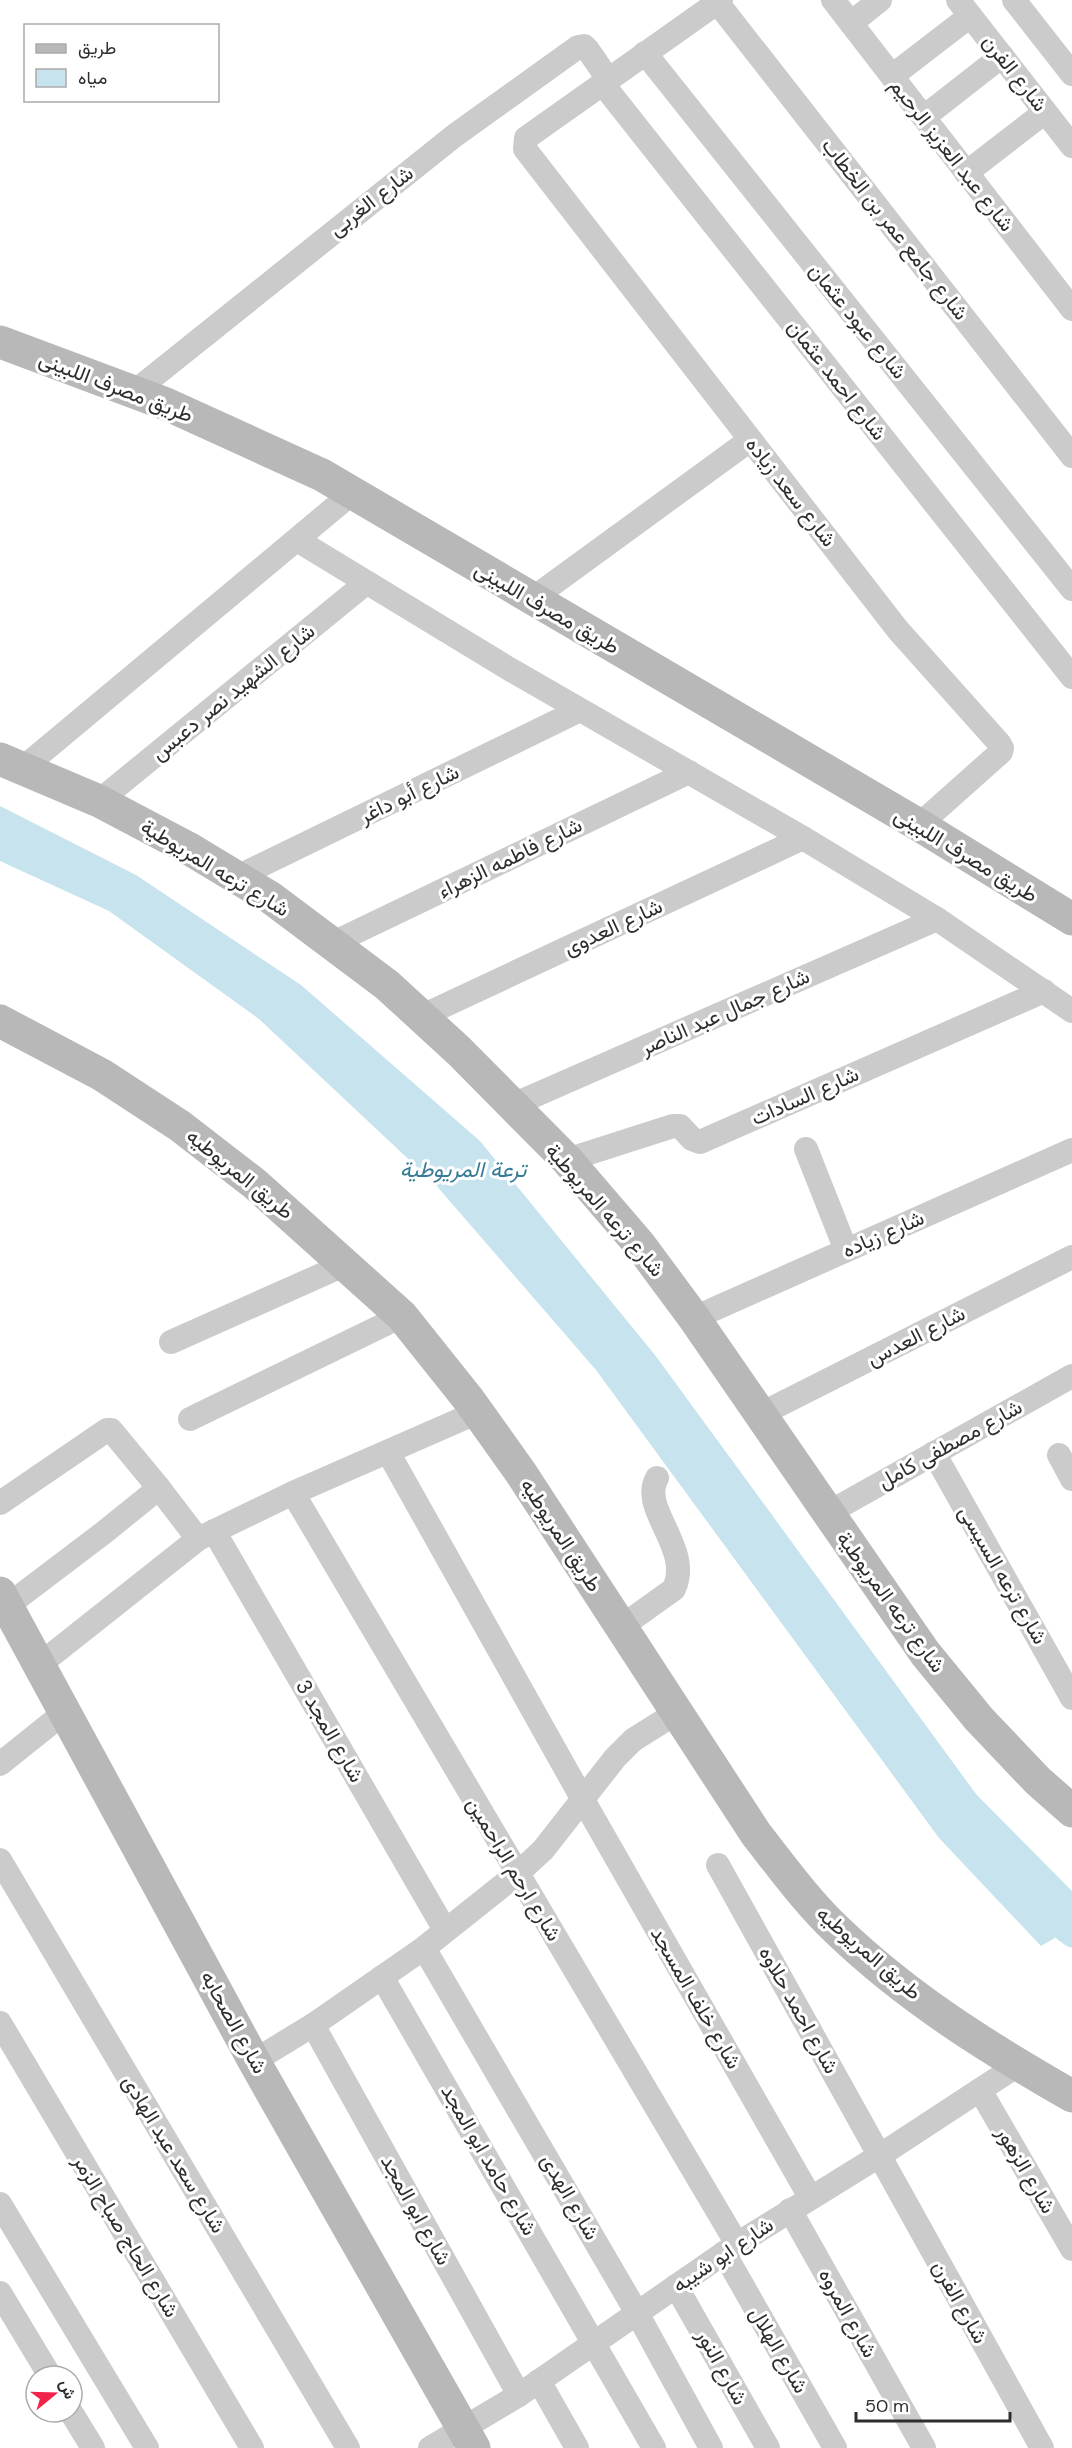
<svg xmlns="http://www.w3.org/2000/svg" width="1072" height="2448" font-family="'DM Sans',Vazirmatn,sans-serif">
<rect width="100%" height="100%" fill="#fff"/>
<polygon fill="#c6e3ee" points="0,806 136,875 301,985 480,1141 655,1355 976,1794 1072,1891 1072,1928 1041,1946 939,1838 596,1370 435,1184 259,1019 109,911 0,861"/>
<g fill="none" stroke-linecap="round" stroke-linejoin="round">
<polyline stroke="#c6e3ee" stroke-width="21" points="1065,1932 1072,1937"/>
<g stroke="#cbcbcb" stroke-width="24">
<polyline points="721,0 526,138 525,149 898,630 999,743 1002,748 1001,752 919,825"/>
<polyline points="833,0 1072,309"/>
<polyline points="958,0 1072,146"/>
<polyline points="1014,0 1072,74"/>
<polyline points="717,2 1072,456"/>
<polyline points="851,23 880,0"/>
<polyline points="645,53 1072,589"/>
<polyline points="892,76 970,16"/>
<polyline points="602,83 1072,677"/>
<polyline points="924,117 1002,56"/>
<polyline points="966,173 1045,112"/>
<polyline points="134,392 454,136 578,47 584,46 588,50 608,79"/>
<polyline points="297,540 511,670 803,838 937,919 1072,1011"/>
<polyline points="532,599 750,440"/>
<polyline points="23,768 351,494"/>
<polyline points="99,801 366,583"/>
<polyline points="237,877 580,710"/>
<polyline points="331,944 689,772"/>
<polyline points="422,1016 803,838"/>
<polyline points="513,1105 937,919"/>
<polyline points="806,1149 846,1250"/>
<polyline points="567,1160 673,1126 680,1126 692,1139 700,1142 1044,991"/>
<polyline points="694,1318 1072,1150"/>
<polyline points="171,1342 346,1264"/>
<polyline points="761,1414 1072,1257"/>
<polyline points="190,1419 402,1316"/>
<polyline points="388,1452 582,1798 810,2197"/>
<polyline points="934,1453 1072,1698"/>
<polyline points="1059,1455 1072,1479"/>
<polyline points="293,1493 737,2244"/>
<polyline points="0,1503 107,1430 111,1430 159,1488"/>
<polyline points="828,1513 1072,1376"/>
<polyline points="214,1531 445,1930"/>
<polyline points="7,1606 102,1534 159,1488 198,1539"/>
<path d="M621,1627L674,1589C693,1548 639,1509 657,1478"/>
<polyline points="39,1665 198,1539 293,1493 478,1412"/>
<polyline points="0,1764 65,1712"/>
<polyline points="0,1860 348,2448"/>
<polyline points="718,1865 1042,2448"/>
<polyline points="424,1948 637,2313 711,2448"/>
<polyline points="382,1977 654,2448"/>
<polyline points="0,2023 252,2448"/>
<polyline points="313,2025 519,2395"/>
<polyline points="254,2061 313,2025 424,1948 517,1874 543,1850 615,1758 633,1740 676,1713"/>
<polyline points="980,2090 1072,2249"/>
<polyline points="0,2204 147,2448"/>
<polyline points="790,2210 924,2448"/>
<polyline points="724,2253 835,2448"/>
<polyline points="676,2286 768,2448"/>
<polyline points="0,2293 50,2376"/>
<polyline points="539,2381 577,2448"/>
<polyline points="71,2412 93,2448"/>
<polyline points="430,2448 519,2395 737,2244 879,2156 1018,2065"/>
</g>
<g stroke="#b8b8b8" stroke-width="33">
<polyline points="0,342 166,404 322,475 919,825 1072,919"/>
<polyline points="0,759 99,801 188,848 271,898 387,985 459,1051 567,1160 640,1245 694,1318 925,1653 979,1719 1038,1781 1072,1811"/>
<path d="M0,1021L102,1075L180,1126L255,1184L402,1316L469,1400L521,1473L756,1834C782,1867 807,1902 838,1931C908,1998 988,2048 1072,2096"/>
<polyline points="0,1593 254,2061 474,2448"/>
</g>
</g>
<g text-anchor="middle" stroke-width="6" stroke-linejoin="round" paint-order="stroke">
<g font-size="21" fill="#2e2e2e" stroke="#fff">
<text transform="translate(1015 73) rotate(52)" y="7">شارع الفرن</text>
<text transform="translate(952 155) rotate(52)" y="7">شارع عبد العزيز الرحيم</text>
<text transform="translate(371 201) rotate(-38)" y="7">شارع الغربى</text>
<text transform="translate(895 229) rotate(52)" y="7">شارع جامع عمر بن الخطاب</text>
<text transform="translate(858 321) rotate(51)" y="7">شارع عبود عثمان</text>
<text transform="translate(837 380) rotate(52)" y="7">شارع احمد عثمان</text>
<text transform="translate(116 387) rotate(21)" y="7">طريق مصرف اللبينى</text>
<text transform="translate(791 492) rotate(52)" y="7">شارع سعد زياده</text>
<text transform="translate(547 608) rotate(30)" y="7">طريق مصرف اللبينى</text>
<text transform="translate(233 692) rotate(-39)" y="7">شارع الشهيد نصر دعبس</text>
<text transform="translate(409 794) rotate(-26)" y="7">شارع أبو داغر</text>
<text transform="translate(966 855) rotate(31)" y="7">طريق مصرف اللبينى</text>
<text transform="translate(510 858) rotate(-26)" y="7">شارع فاطمه الزهراء</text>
<text transform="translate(215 868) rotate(31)" y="7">شارع ترعه المريوطية</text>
<text transform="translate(613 927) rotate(-25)" y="7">شارع العدوى</text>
<text transform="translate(725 1012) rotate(-24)" y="7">شارع جمال عبد الناصر</text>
<text transform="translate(805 1096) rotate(-24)" y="7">شارع السادات</text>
<text transform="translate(240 1174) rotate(39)" y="7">طريق المريوطيه</text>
<text transform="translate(605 1210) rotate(49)" y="7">شارع ترعه المريوطية</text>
<text transform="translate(883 1234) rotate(-24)" y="7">شارع زياده</text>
<text transform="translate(916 1336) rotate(-27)" y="7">شارع العدس</text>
<text transform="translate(950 1444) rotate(-29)" y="7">شارع مصطفى كامل</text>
<text transform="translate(561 1535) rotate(57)" y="7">طريق المريوطيه</text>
<text transform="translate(1003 1575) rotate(60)" y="7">شارع ترعه السيسى</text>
<text transform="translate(891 1602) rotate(54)" y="7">شارع ترعه المريوطية</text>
<text transform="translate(330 1731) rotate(60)" y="7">شارع المجد 3</text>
<text transform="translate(514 1869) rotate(59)" y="7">شارع ارحم الراحمين</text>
<text transform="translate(869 1953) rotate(41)" y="7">طريق المريوطيه</text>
<text transform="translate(696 1998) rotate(60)" y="7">شارع خلف المسجد</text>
<text transform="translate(799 2010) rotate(61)" y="7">شارع احمد حلاوه</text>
<text transform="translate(234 2022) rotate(61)" y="7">شارع الصحابه</text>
<text transform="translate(174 2154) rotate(59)" y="7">شارع سعد عبد الهادى</text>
<text transform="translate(489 2160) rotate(60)" y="7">شارع حامد ابو المجد</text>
<text transform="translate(1026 2170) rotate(60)" y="7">شارع الزهور</text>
<text transform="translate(570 2197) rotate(60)" y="7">شارع الهدى</text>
<text transform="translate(416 2210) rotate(61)" y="7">شارع ابو المجد</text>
<text transform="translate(126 2236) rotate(59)" y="7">شارع الحاج صباح الزمر</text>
<text transform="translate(723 2255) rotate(-34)" y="7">شارع ابو شيبه</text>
<text transform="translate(960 2302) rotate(61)" y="7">شارع الفرن</text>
<text transform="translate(848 2313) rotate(61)" y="7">شارع المروه</text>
<text transform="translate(779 2350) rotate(60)" y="7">شارع الهلال</text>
<text transform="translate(722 2367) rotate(61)" y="7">شارع النور</text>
</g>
<g font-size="22" font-style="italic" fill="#377c96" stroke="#fff">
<text x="463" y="1177">ترعة المريوطية</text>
</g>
</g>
<rect x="24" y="24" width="195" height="78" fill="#ffffff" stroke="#ababab" stroke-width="1.5"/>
<rect x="36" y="44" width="30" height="9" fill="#b8b8b8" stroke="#ababab" stroke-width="1.5"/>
<text x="78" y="54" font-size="18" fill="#2e2e2e">طريق</text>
<rect x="36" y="69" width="30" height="18" fill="#c6e3ee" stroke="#ababab" stroke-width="1.5"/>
<text x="78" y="84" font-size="18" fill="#2e2e2e">مياه</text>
<g transform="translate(54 2394) rotate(71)"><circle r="28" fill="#ffffff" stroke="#ababab" stroke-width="1.5"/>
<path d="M0-4.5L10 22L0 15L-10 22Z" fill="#f1254c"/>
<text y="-9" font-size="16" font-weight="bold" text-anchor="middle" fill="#2e2e2e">ش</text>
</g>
<path d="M856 2412v9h154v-9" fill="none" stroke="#2e2e2e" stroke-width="3"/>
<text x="865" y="2412" font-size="18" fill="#2e2e2e" stroke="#ffffff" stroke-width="4.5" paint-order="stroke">50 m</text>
</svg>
